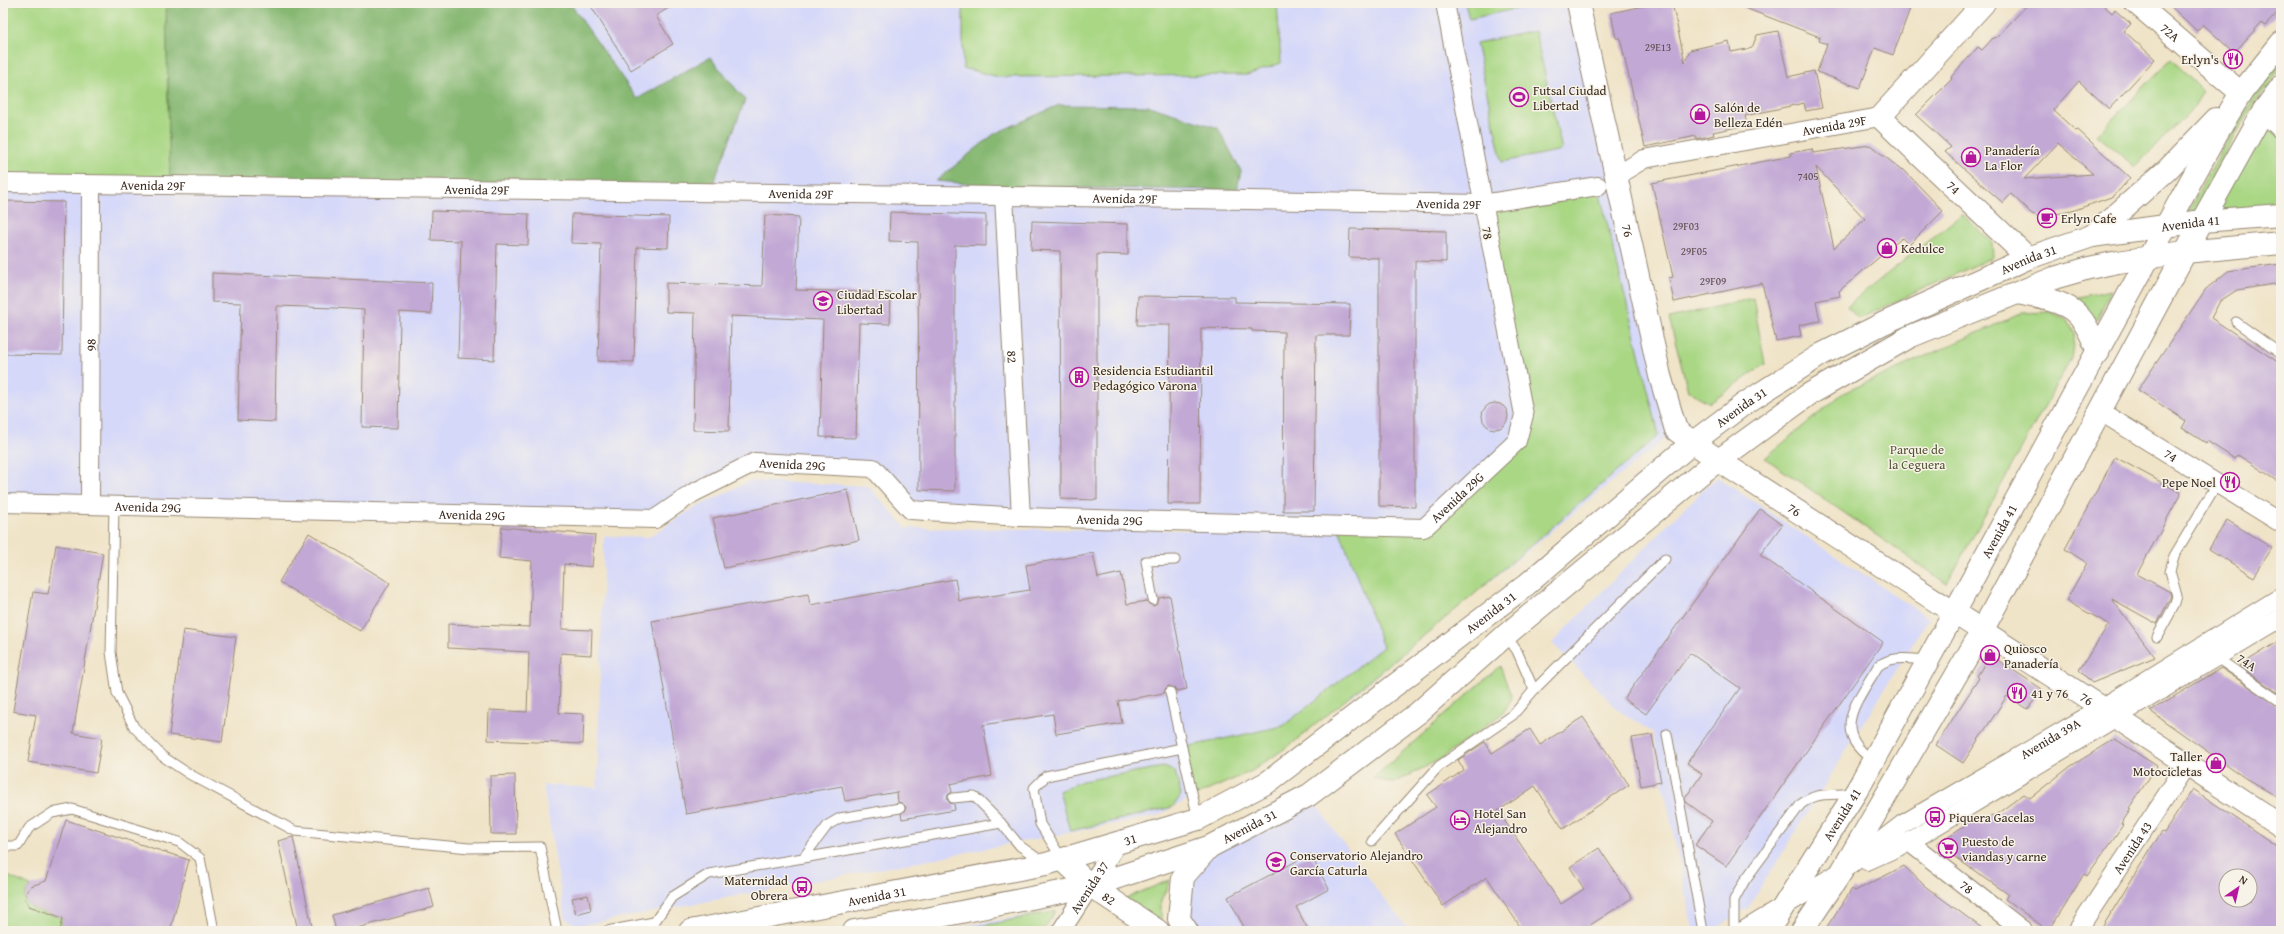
<svg xmlns="http://www.w3.org/2000/svg" width="2284" height="934" font-family="'Gentium Book Plus',serif">
<rect width="100%" height="100%" fill="#f7f3e8"/>
<filter id="ink" filterUnits="userSpaceOnUse"><feTurbulence type="fractalNoise" baseFrequency=".025" numOctaves="2"/><feDisplacementMap in="SourceGraphic" scale="8" xChannelSelector="R" yChannelSelector="G"/><feConvolveMatrix kernelMatrix="1 2 1 2 8 2 1 2 1" color-interpolation-filters="sRGB"/></filter>
<filter id="wash" filterUnits="userSpaceOnUse"><feTurbulence type="fractalNoise" baseFrequency=".012" numOctaves="4" result="noise"/><feDisplacementMap in="SourceGraphic" scale="16" xChannelSelector="R" yChannelSelector="G"/><feGaussianBlur stdDeviation="0.9" result="paint"/><feColorMatrix in="noise" values="0 0 0 0 0 0 0 0 0 0 0 0 0 0 0 0 0 1.4 0 .05"/><feComposite in="paint" operator="in"/></filter>
<g filter="url(#wash)">
<rect width="100%" height="100%" fill="#f0e4c8"/>
<g fill="#d5d8f9">
<polygon points="3,3 1578,3 1676,430 1471,597 1352,696 1193,797 1157,816 578,926 565,918 543,785 597,788 604,536 649,537 687,512 749,481 868,486 906,528 1426,532 911,510 873,468 755,462 655,519 3,503"/>
<polygon points="1717,477 1929,618 1748,908 1712,931 1693,931 1653,733 1618,710 1552,643 1670,522"/>
<polygon points="1309,795 1380,894 1411,931 1187,931 1183,877 1209,847"/>
<polygon points="1056,911 1043,931 930,931"/>
</g>
<g fill="#a9d784" stroke="#728051">
<polygon points="3,3 166,3 170,186 3,182"/>
<polygon points="963,3 1277,3 1281,63 1247,75 999,77 963,68"/>
<polygon points="1465,3 1528,3 1529,6 1469,19"/>
<polygon points="1535,31 1562,150 1502,162 1476,43"/>
<polygon points="2171,59 2198,85 2202,93 2195,106 2135,167 2097,135"/>
<path d="M2281,59C2281,73 2270,83 2262,93C2236,130 2216,171 2195,211L2188,212C2217,157 2244,109 2281,59Z"/>
<polygon points="2264,110 2281,127 2281,215 2202,221"/>
<polygon points="1598,186 1659,435 1471,597 1293,743 1252,771 1193,797 1182,748 1283,726 1383,647 1338,526 1424,528 1517,441 1524,415 1482,204"/>
<polygon points="1962,214 1992,242 1993,257 1858,319 1847,306"/>
<polygon points="2111,290 2097,320 2074,298"/>
<polygon points="1753,298 1765,364 1710,403 1688,391 1669,318"/>
<polygon points="2050,312 2065,318 2075,333 2071,358 1947,584 1765,458 1843,393 2022,313"/>
<polygon points="1500,666 1512,698 1503,713 1439,760 1393,783 1373,778"/>
<polygon points="1163,767 1175,771 1181,795 1173,807 1070,831 1059,791 1082,781"/>
<path d="M3,874L31,886C9,907 50,914 63,918L60,931H3Z"/>
<polygon points="1170,880 1161,901 1161,922 1126,898"/>
<polygon points="1056,911 1043,931 953,931 957,931"/>
</g>
<g fill="#86b872" stroke="#607148">
<polygon points="166,3 570,3 637,99 710,57 745,100 710,192 170,186"/>
<polygon points="1059,105 1149,106 1218,128 1241,171 1237,190 1007,187 936,181 994,134"/>
</g>
<g id="blocks">
<g fill="#c2a9d5" fill-rule="evenodd">
<polygon points="589,3 676,3 656,16 673,44 631,70"/>
<polygon points="1657,3 1672,3 1685,62 1690,50 1729,41 1731,52 1752,48 1757,35 1778,31 1788,77 1814,71 1822,108 1806,111 1804,103 1745,116 1747,125 1713,132 1714,135 1696,139 1696,136 1645,147 1620,38 1616,38 1611,13"/>
<polygon points="1732,3 1912,3 1893,55 1875,48 1860,88 1817,72 1827,44 1819,41 1820,37"/>
<path d="M2029,3H2101L2112,13L2115,10L2131,24L2124,31L2155,59L2109,109L2079,81L2053,110L2076,131L2078,130L2130,178L2114,196L2072,211L2039,217L2032,214L2011,194L2003,203L1945,152L1951,147L1916,115L1952,79L1951,77L1978,47L1982,50L1994,37L1996,38ZM2058,143L2093,174L2024,179Z"/>
<polygon points="2167,3 2281,3 2281,9 2265,26 2261,23 2234,53 2203,24 2197,31"/>
<path d="M1870,145L1902,170L1903,169L1943,211L1909,245L1902,238L1839,291L1840,296L1816,301L1820,321L1799,325L1801,336L1776,341L1762,283L1674,302L1669,278L1673,277L1652,183L1791,156L1790,153L1812,149L1813,153ZM1816,167L1865,219L1834,248Z"/>
<polygon points="3,201 64,202 62,355 3,354"/>
<polygon points="432,211 529,214 528,245 497,244 494,360 458,358 461,241 431,240"/>
<polygon points="890,212 986,215 986,246 955,245 955,491 919,490 918,242 889,241"/>
<polygon points="572,214 669,217 668,248 637,247 634,362 598,361 601,244 571,243"/>
<polygon points="765,215 799,217 796,290 891,293 890,324 859,323 856,438 820,437 823,320 731,316 729,431 693,430 695,313 666,312 666,283 762,286"/>
<polygon points="1032,221 1128,224 1128,255 1097,254 1097,500 1061,499 1060,251 1031,250"/>
<polygon points="1350,229 1446,231 1446,262 1415,261 1415,507 1379,506 1379,258 1349,257"/>
<polygon points="2281,264 2281,283 2237,290 2220,301 2211,318 2281,364 2281,483 2238,455 2235,459 2207,441 2206,443 2182,428 2186,421 2138,390 2206,289 2228,271"/>
<polygon points="212,273 432,283 431,314 400,312 398,428 362,427 364,310 335,308 277,306 275,422 238,420 241,303 212,302"/>
<polygon points="1138,296 1235,297 1235,302 1350,304 1349,335 1316,335 1314,511 1283,511 1284,332 1252,331 1252,329 1201,328 1200,504 1168,504 1170,325 1137,325"/>
<circle cx="1495" cy="416" r="13"/>
<polygon points="2115,457 2181,493 2137,574 2170,592 2171,596 2157,624 2112,599 2155,657 2092,683 2079,670 2109,624 2066,601 2087,563 2065,549"/>
<polygon points="848,490 859,540 724,568 713,518"/>
<polygon points="1760,509 1782,525 1760,555 1883,642 1726,866 1695,845 1712,821 1686,802 1685,798 1702,774 1687,763 1740,688 1690,653 1646,714 1624,699"/>
<polygon points="2227,520 2272,548 2254,577 2209,549"/>
<polygon points="502,527 595,535 592,567 564,564 562,629 592,630 591,655 561,653 559,713 584,714 583,744 488,740 489,710 527,712 529,652 448,648 448,624 530,627 532,561 499,558"/>
<polygon points="309,533 390,583 360,631 279,582"/>
<polygon points="56,545 103,553 73,733 102,738 96,773 28,762 36,715 13,711 33,592 48,594"/>
<polygon points="1093,553 1098,578 1121,573 1127,604 1147,601 1149,604 1154,606 1158,602 1159,598 1170,596 1187,689 1176,691 1174,688 1169,686 1166,688 1164,693 1118,701 1122,723 1056,734 1053,714 983,725 992,776 950,784 952,792 948,795 947,799 950,803 954,804 955,810 902,819 901,814 905,810 906,807 902,803 898,802 897,792 845,801 842,786 686,814 652,621 808,594 810,605 955,579 959,601 1030,590 1026,565"/>
<polygon points="183,630 236,637 222,742 169,735"/>
<polygon points="2281,640 2281,695 2239,666"/>
<polygon points="1990,655 2042,689 2028,709 2007,696 1963,763 1936,745 1979,678 1977,676"/>
<polygon points="2221,668 2281,708 2281,799 2245,778 2150,711"/>
<polygon points="1583,717 1629,785 1563,829 1535,786 1498,811 1561,904 1584,889 1570,867 1599,848 1632,898 1581,931 1523,931 1487,877 1443,906 1395,834 1436,807 1427,795 1464,770 1458,760 1485,742 1492,753 1530,729 1540,745"/>
<polygon points="1652,735 1661,782 1641,786 1632,738"/>
<polygon points="2115,739 2157,766 2129,808 2131,809 2121,824 2123,825 2087,876 2084,874 2049,931 2005,899 2008,894 1936,844 1975,819 1981,823 1992,815 1994,816 2024,794 2030,798 2071,766"/>
<polygon points="515,775 516,834 491,834 490,776"/>
<path d="M2193,789L2281,849V931H2100L2153,845L2162,832L2164,833ZM2226,876H2250V900H2226Z"/>
<polygon points="66,820 189,860 170,931 60,931 63,918 29,906 25,899 27,891 31,886 46,881"/>
<polygon points="293,837 313,931 298,931 278,841"/>
<polygon points="1310,854 1329,889 1296,907 1309,931 1246,931 1228,897"/>
<polygon points="1904,866 1926,887 1986,931 1824,931 1852,889 1855,891"/>
<polygon points="429,888 434,907 346,931 336,931 332,915"/>
<polygon points="588,895 591,910 576,914 572,898"/>
</g>
</g>
</g>
<g filter="url(#ink)">
<use href="#blocks" fill-opacity="0" stroke="#968773" stroke-width="1"/>
<g fill="none" stroke-linecap="round" stroke-linejoin="round">
<defs>
<g id="service">
<polyline points="2236,322 2281,354"/>
<polyline points="114,506 111,652 117,693 134,727 162,756 189,774 295,831 469,848 540,847 557,931"/>
<polyline points="1153,600 1146,561 1175,560"/>
<polyline points="1506,635 1517,651 1534,690"/>
<polyline points="2157,637 2174,606 2177,596 2170,571 2174,556 2217,484"/>
<polyline points="2217,658 2281,702"/>
<polyline points="1170,692 1182,748"/>
<polyline points="1667,734 1703,931"/>
<path d="M1873,760C1829,731 1858,701 1878,666C1893,655 1909,659 1927,660"/>
<polyline points="953,798 974,796 1001,823 1020,846 1043,862"/>
<polyline points="1372,841 1439,766 1513,715 1534,690 1665,559"/>
<polyline points="3,846 18,846 29,828 52,813 72,809 179,842 200,858 214,931"/>
<polyline points="803,858 1001,823"/>
<polyline points="1062,859 1040,824 1034,788 1046,776 1182,748 1198,819"/>
<polyline points="607,931 654,922"/>
<polyline points="648,931 672,897 709,874 803,858 828,825 840,818 900,808"/>
<path d="M1734,931V900L1745,880L1801,804C1822,789 1830,798 1852,792"/>
</g>
<g id="minor">
<path id="s1" d="M1616,176L1644,159L1880,117"/>
<path id="s2" d="M3,183L1004,196L1482,204L1598,186"/>
<path id="s3" d="M1004,196L1021,517"/>
<path id="s4" d="M2101,412L2281,523"/>
<path id="s5" d="M3,503L655,519L693,493L755,462L873,468L911,510L1021,517L1424,528L1517,441L1524,415L1445,3"/>
<path id="s6" d="M90,505L91,186"/>
<path id="s7" d="M1909,842L2024,931"/>
<polyline points="1867,861 1909,842 2281,618"/>
<path id="s8" d="M1061,931L1117,844"/>
<path id="s9" d="M1743,931L1842,871L1903,824L2102,708L2281,597"/>
<path id="s10" d="M2077,931L2187,764"/>
</g>
<g id="tertiary">
<path id="s11" d="M1578,3L1660,376L1676,430L1718,460L2117,718L2281,826"/>
<path id="s12" d="M1984,3L1880,117L2028,258"/>
<path id="s13" d="M2136,3L2241,93"/>
<polyline points="2264,110 2281,127"/>
<path id="s14" d="M1063,860L1091,886L1158,931"/>
<polyline points="1187,931 1179,919 1183,877 1209,847"/>
</g>
<g id="primary">
<polyline points="2092,236 2167,170 2216,119"/>
<path d="M2018,293C2065,303 2081,303 2098,353"/>
<path id="s15" d="M690,931L1046,864L1198,819L1268,782L1525,586L1692,443L1744,404L1822,354L1884,323L2028,258L2092,236L2202,221L2281,215"/>
<path id="s16" d="M854,931L916,921L1091,886L1209,847L1309,795L1418,713L1506,635L1704,471L1808,395L1909,337L2054,278L2089,268L2118,262L2185,252L2281,243"/>
<path id="s17" d="M1768,931L1857,790L2217,133L2241,93L2281,43"/>
<polyline points="1802,931 1842,871 1982,631 2202,221 2264,110 2281,87"/>
</g>
</defs>
<use href="#service" stroke="#968773" stroke-width="11"/>
<use href="#minor" stroke="#968773" stroke-width="20"/>
<use href="#tertiary" stroke="#968773" stroke-width="24"/>
<use href="#primary" stroke="#968773" stroke-width="24"/>
<use href="#service" stroke="#fff" stroke-width="9"/>
<use href="#minor" stroke="#fff" stroke-width="18"/>
<use href="#tertiary" stroke="#fff" stroke-width="22"/>
<use href="#primary" stroke="#fff" stroke-width="22"/>
</g>
</g>
<defs>
<symbol id="restaurant-ring" viewBox="-11 -11 22 22"><circle r="9.5" fill="#f7f3e8" stroke="#b5179e" stroke-width="1.5"/><path d="M-5-6h1v4h1v-4h1v4h1v-4h1v5L-1.5 .5V6h-2V.5L-5-1ZM5-6V6H3V1.5H1.5Q1.5-4 5-6Z" fill="#b5179e"/></symbol>
<symbol id="stadium-ring" viewBox="-11 -11 22 22"><circle r="9.5" fill="#f7f3e8" stroke="#b5179e" stroke-width="1.5"/><path d="M0-5a6.5 5 0 1 0 0 10a6.5 5 0 1 0 0-10ZM-3.5-1.8h7v3.6h-7Z" fill="#b5179e"/></symbol>
<symbol id="shop-ring" viewBox="-11 -11 22 22"><circle r="9.5" fill="#f7f3e8" stroke="#b5179e" stroke-width="1.5"/><path d="M-5-2.5h2.3a2.7 3.5 0 0 1 5.4 0H5L5.5 6h-11ZM-1.5-2.5h3a1.5 2.3 0 0 0-3 0Z" fill="#b5179e"/></symbol>
<symbol id="cafe-ring" viewBox="-11 -11 22 22"><circle r="9.5" fill="#f7f3e8" stroke="#b5179e" stroke-width="1.5"/><path d="M-5.5-4.5H6V0H3Q3 3.5 0 3.5H-2.5Q-5.5 3.5-5.5 0ZM3-3.2v2h1.7v-2ZM-6 4.5H4V6H-6Z" fill="#b5179e"/></symbol>
<symbol id="school-ring" viewBox="-11 -11 22 22"><circle r="9.5" fill="#f7f3e8" stroke="#b5179e" stroke-width="1.5"/><path d="M0-5L7-2L0 1L-7-2ZM-4 1L0 2.5L4 1V4Q0 6-4 4Z" fill="#b5179e"/></symbol>
<symbol id="building-ring" viewBox="-11 -11 22 22"><circle r="9.5" fill="#f7f3e8" stroke="#b5179e" stroke-width="1.5"/><path d="M-4-6H4V6H1V3H-1V6H-4ZM-2.5-4.3h1.7v1.8h-1.7ZM.8-4.3h1.7v1.8H.8ZM-2.5-1h1.7V.8h-1.7ZM.8-1h1.7V.8H.8Z" fill="#b5179e"/></symbol>
<symbol id="bus-ring" viewBox="-11 -11 22 22"><circle r="9.5" fill="#f7f3e8" stroke="#b5179e" stroke-width="1.5"/><path d="M-5-6H5V4H4V6H2V4H-2V6H-4V4H-5ZM-3.5-4V0h7V-4ZM-3.5 1.2v1.5H-2V1.2ZM2 1.2v1.5H3.5V1.2Z" fill="#b5179e"/></symbol>
<symbol id="hotel-ring" viewBox="-11 -11 22 22"><circle r="9.5" fill="#f7f3e8" stroke="#b5179e" stroke-width="1.5"/><path d="M-6-4.5h1.5V1H6V5H4.5V3h-9V5H-6ZM-4 0a1.8 1.8 0 1 1 3.6 0ZM.5 0V-2.5h3Q6-2.5 6 0Z" fill="#b5179e"/></symbol>
<symbol id="supermarket-ring" viewBox="-11 -11 22 22"><circle r="9.5" fill="#f7f3e8" stroke="#b5179e" stroke-width="1.5"/><path d="M-6-5.5h2.5l.6 2H6L4.5 2H-2.5L-4.4-4H-6ZM-1.5 3.2a1.3 1.3 0 1 0 .1 0ZM3 3.2a1.3 1.3 0 1 0 .1 0Z" fill="#b5179e"/></symbol>
</defs>
<g fill-rule="evenodd">
<use href="#restaurant-ring" x="2222" y="48" width="22" height="22"/>
<use href="#stadium-ring" x="1508" y="86" width="22" height="22"/>
<use href="#shop-ring" x="1689" y="103" width="22" height="22"/>
<use href="#shop-ring" x="1960" y="146" width="22" height="22"/>
<use href="#cafe-ring" x="2036" y="207" width="22" height="22"/>
<use href="#shop-ring" x="1876" y="237" width="22" height="22"/>
<use href="#school-ring" x="812" y="290" width="22" height="22"/>
<use href="#building-ring" x="1068" y="366" width="22" height="22"/>
<use href="#restaurant-ring" x="2219" y="471" width="22" height="22"/>
<use href="#shop-ring" x="1979" y="644" width="22" height="22"/>
<use href="#restaurant-ring" x="2006" y="682" width="22" height="22"/>
<use href="#shop-ring" x="2205" y="752" width="22" height="22"/>
<use href="#bus-ring" x="1924" y="806" width="22" height="22"/>
<use href="#hotel-ring" x="1449" y="809" width="22" height="22"/>
<use href="#supermarket-ring" x="1937" y="837" width="22" height="22"/>
<use href="#school-ring" x="1265" y="851" width="22" height="22"/>
<use href="#bus-ring" x="791" y="876" width="22" height="22"/>
</g>
<g text-anchor="middle" stroke-width="3" stroke-linejoin="round" paint-order="stroke">
<g font-size="11" fill="#5d4a4c">
<text x="1658" y="51">29E13</text>
<text x="1808" y="180">7405</text>
<text x="1686" y="230">29F03</text>
<text x="1694" y="255">29F05</text>
<text x="1713" y="285">29F09</text>
</g>
<g font-size="13" fill="#3b2a1e" stroke="#f7f3e8">
<text dy="5" stroke="none"><textPath href="#s13" startOffset="45">72A</textPath></text>
<text dy="5" stroke="none"><textPath href="#s1" startOffset="226">Avenida 29F</textPath></text>
<text dy="5" stroke="none"><textPath href="#s2" startOffset="150">Avenida 29F</textPath></text>
<text dy="5" stroke="none"><textPath href="#s12" startOffset="256">74</textPath></text>
<text dy="5" stroke="none"><textPath href="#s2" startOffset="474">Avenida 29F</textPath></text>
<text dy="5" stroke="none"><textPath href="#s2" startOffset="798">Avenida 29F</textPath></text>
<text dy="5" stroke="none"><textPath href="#s2" startOffset="1122">Avenida 29F</textPath></text>
<text dy="5" stroke="none"><textPath href="#s2" startOffset="1446">Avenida 29F</textPath></text>
<text dy="5" stroke="none"><textPath href="#s15" startOffset="1695">Avenida 41</textPath></text>
<text dy="5" stroke="none"><textPath href="#s11" startOffset="233">76</textPath></text>
<text transform="translate(1488 233) rotate(79)" y="5">78</text>
<text dy="5" stroke="none"><textPath href="#s15" startOffset="1528">Avenida 31</textPath></text>
<text dy="5" stroke="none"><textPath href="#s6" startOffset="160">98</textPath></text>
<text dy="5" stroke="none"><textPath href="#s3" startOffset="161">82</textPath></text>
<text dy="5" stroke="none"><textPath href="#s15" startOffset="1204">Avenida 31</textPath></text>
<text dy="5" stroke="none"><textPath href="#s4" startOffset="82">74</textPath></text>
<text dy="5" stroke="none"><textPath href="#s5" startOffset="805">Avenida 29G</textPath></text>
<text dy="5" stroke="none"><textPath href="#s5" startOffset="1501">Avenida 29G</textPath></text>
<text dy="5" stroke="none"><textPath href="#s5" startOffset="145">Avenida 29G</textPath></text>
<text dy="5" stroke="none"><textPath href="#s11" startOffset="581">76</textPath></text>
<text dy="5" stroke="none"><textPath href="#s5" startOffset="469">Avenida 29G</textPath></text>
<text dy="5" stroke="none"><textPath href="#s5" startOffset="1141">Avenida 29G</textPath></text>
<text dy="5" stroke="none"><textPath href="#s17" startOffset="462">Avenida 41</textPath></text>
<text dy="5" stroke="none"><textPath href="#s15" startOffset="880">Avenida 31</textPath></text>
<text transform="translate(2247 662) rotate(34)" y="5">74A</text>
<text dy="5" stroke="none"><textPath href="#s11" startOffset="929">76</textPath></text>
<text dy="5" stroke="none"><textPath href="#s9" startOffset="363">Avenida 39A</textPath></text>
<text dy="5" stroke="none"><textPath href="#s17" startOffset="138">Avenida 41</textPath></text>
<text dy="5" stroke="none"><textPath href="#s16" startOffset="411">Avenida 31</textPath></text>
<text dy="5" stroke="none"><textPath href="#s15" startOffset="450">31</textPath></text>
<text dy="5" stroke="none"><textPath href="#s10" startOffset="100">Avenida 43</textPath></text>
<text dy="5" stroke="none"><textPath href="#s8" startOffset="52">Avenida 37</textPath></text>
<text dy="5" stroke="none"><textPath href="#s7" startOffset="73">78</textPath></text>
<text dy="5" stroke="none"><textPath href="#s15" startOffset="190">Avenida 31</textPath></text>
<text dy="5" stroke="none"><textPath href="#s14" startOffset="60">82</textPath></text>
</g>
<g font-size="13" fill="#3b2a1e" stroke="#f7f3e8" text-anchor="start">
<text x="2219" y="64" text-anchor="end">Erlyn's</text>
<text x="1533" y="95">Futsal Ciudad<tspan x="1533" dy="15">Libertad</tspan></text>
<text x="1714" y="112">Salón de<tspan x="1714" dy="15">Belleza Edén</tspan></text>
<text x="1985" y="155">Panadería<tspan x="1985" dy="15">La Flor</tspan></text>
<text x="2061" y="223">Erlyn Cafe</text>
<text x="1901" y="253">Kedulce</text>
<text x="837" y="299">Ciudad Escolar<tspan x="837" dy="15">Libertad</tspan></text>
<text x="1093" y="375">Residencia Estudiantil<tspan x="1093" dy="15">Pedagógico Varona</tspan></text>
<text x="2216" y="487" text-anchor="end">Pepe Noel</text>
<text x="2004" y="653">Quiosco<tspan x="2004" dy="15">Panadería</tspan></text>
<text x="2031" y="698">41 y 76</text>
<text x="2202" y="761" text-anchor="end">Taller<tspan x="2202" dy="15">Motocicletas</tspan></text>
<text x="1474" y="818">Hotel San<tspan x="1474" dy="15">Alejandro</tspan></text>
<text x="1949" y="822">Piquera Gacelas</text>
<text x="1962" y="846">Puesto de<tspan x="1962" dy="15">viandas y carne</tspan></text>
<text x="1290" y="860">Conservatorio Alejandro<tspan x="1290" dy="15">García Caturla</tspan></text>
<text x="788" y="885" text-anchor="end">Maternidad<tspan x="788" dy="15">Obrera</tspan></text>
</g>
<g font-size="13" fill="#565538" stroke="#f7f3e8">
<text x="1917" y="454">Parque de<tspan x="1917" dy="15">la Ceguera</tspan></text>
</g>
</g>
<rect width="2284" height="934" fill="none" stroke="#f7f3e8" stroke-width="16"/>
<g transform="translate(2238 888) rotate(34)"><circle r="19" fill="#f7f3e8" stroke="#aca397"/>
<path d="M0-3L7 15L0 10L-7 15Z" fill="#b5179e"/>
<text y="-6" font-size="11" font-weight="bold" text-anchor="middle" fill="#3b2a1e">N</text>
</g>
</svg>
